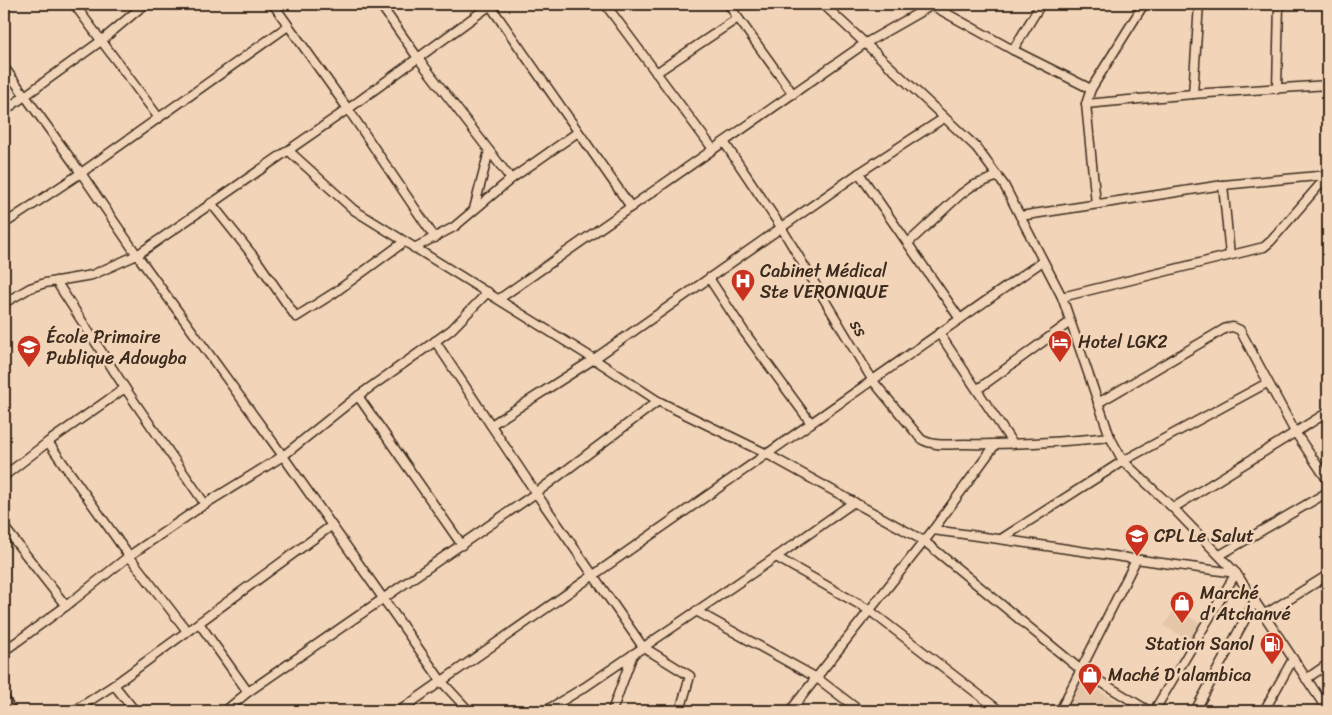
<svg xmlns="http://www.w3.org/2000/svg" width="1332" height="715" font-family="Sriracha,sans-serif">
<rect width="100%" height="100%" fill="#f2d5b8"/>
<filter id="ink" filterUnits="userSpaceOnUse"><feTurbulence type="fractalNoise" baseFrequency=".02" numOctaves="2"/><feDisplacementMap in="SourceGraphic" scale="10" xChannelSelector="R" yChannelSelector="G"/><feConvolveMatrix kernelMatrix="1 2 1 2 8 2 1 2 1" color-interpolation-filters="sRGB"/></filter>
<g filter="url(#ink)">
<g fill="#e6c6a8">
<polygon points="1175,608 1200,623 1190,641 1164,626"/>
<polygon points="1081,680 1134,711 1065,711"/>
</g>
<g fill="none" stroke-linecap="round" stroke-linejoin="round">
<defs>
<g id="minor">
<polyline points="74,4 159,118"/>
<polyline points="273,4 348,109 435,238"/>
<polyline points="380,4 418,58 511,179"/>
<polyline points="489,4 631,207"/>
<polyline points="605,4 713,149"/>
<polyline points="728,4 793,94"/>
<polyline points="823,4 976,147 1004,185 1062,297 1110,437 1123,461 1173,508 1236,573 1328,711"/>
<polyline points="933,6 1013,50 1091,89"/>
<polyline points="1013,50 1041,4"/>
<polyline points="4,67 81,173 137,255 283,456 442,682 469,711"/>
<polyline points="656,73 738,18"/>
<polyline points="1277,89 1279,4"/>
<polyline points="1193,94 1199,4"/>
<polyline points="1086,104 1193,94 1328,85"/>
<polyline points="4,111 101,41 145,4"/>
<path d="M724,142L781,227L873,381L921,439C933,447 952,444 966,444C1014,445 1062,442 1110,437"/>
<polyline points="289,151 354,210 594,359 658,401 767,454 924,541 1081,670 1149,711"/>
<polyline points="859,173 960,319"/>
<polyline points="1223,185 1230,255"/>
<polyline points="211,203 258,262 296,317 334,293 404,242"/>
<polyline points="1096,204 1086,104 1091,89 1144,4"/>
<polyline points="474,209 489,151"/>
<polyline points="1020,216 1223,185 1328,175"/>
<polyline points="4,224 81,173 288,26"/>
<polyline points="908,243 961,194 972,186 998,176"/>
<polyline points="414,248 454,227 511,179 578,132"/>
<polyline points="709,278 745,333 811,423"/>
<polyline points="56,281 125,388 205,504"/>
<polyline points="1062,297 1264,247 1271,241 1328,175"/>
<polyline points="499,299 864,44 934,4"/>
<polyline points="4,303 30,288 45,283 92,275 137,255 348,109 492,4"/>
<polyline points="939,333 1013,444"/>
<polyline points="435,341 536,493 643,647 690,676 680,711"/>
<polyline points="978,389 1070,322"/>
<polyline points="358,396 462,545"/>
<polyline points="1098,403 1226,328 1233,327 1240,330 1295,432 1328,481"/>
<polyline points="491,425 594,359 859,173 944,118"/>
<polyline points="48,442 129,556 187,631"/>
<polyline points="4,476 48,442 125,388"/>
<polyline points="1173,508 1328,412"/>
<polyline points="4,527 66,606"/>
<path d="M933,530C1034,543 1134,560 1236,573L1154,711"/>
<polyline points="1001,539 1123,461 1267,383"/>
<polyline points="1220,555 1328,492"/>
<polyline points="776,557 869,610 1000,711"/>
<polyline points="696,611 817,678 860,711"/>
<polyline points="1264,615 1328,575"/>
<polyline points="199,623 248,692"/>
<polyline points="4,651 66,606 129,556 205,504 283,456 358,396 451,330 488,292"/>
<polyline points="1306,679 1328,664"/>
<polyline points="114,685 135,711"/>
<polyline points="4,697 11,711"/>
<polyline points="74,711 114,685 331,526"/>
<polyline points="225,711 248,692 536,493 658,401"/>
<polyline points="399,711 1043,261"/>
<polyline points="545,711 585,687 776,557 854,502"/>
<polyline points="612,711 633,654"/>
<polyline points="790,711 933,530 995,445"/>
<polyline points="1060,711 1136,560"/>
<polyline points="1195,711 1255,601"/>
<polyline points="1264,711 1293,659"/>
</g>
</defs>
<use href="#minor" stroke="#3b2a1e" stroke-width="11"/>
<use href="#minor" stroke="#f2d5b8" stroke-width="8"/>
</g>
</g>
<defs>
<symbol id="hospital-pin" viewBox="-11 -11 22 30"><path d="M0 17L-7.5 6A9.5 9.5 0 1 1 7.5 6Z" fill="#c8321e" stroke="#f2d5b8"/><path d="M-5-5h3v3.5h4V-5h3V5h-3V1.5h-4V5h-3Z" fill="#fff"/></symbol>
<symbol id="hotel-pin" viewBox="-11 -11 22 30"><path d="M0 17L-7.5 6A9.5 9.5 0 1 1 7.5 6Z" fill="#c8321e" stroke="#f2d5b8"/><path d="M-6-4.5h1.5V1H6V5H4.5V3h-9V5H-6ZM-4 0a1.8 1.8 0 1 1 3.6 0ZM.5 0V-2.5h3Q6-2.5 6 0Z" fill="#fff"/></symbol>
<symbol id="school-pin" viewBox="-11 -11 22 30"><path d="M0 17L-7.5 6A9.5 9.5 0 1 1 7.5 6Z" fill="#c8321e" stroke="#f2d5b8"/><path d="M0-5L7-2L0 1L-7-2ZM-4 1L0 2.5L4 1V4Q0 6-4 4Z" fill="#fff"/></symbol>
<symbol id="shop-pin" viewBox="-11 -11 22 30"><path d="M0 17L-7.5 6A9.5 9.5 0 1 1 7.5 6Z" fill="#c8321e" stroke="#f2d5b8"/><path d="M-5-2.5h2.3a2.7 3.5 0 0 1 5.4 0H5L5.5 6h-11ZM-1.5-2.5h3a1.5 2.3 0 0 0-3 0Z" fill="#fff"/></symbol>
<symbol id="fuel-pin" viewBox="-11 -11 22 30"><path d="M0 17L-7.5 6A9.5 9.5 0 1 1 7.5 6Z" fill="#c8321e" stroke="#f2d5b8"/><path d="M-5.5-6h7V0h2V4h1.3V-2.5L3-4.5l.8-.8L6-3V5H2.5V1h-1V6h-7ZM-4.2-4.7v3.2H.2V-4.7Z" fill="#fff"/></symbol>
</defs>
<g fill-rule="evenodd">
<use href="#hospital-pin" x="729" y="267" width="28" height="38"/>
<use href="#hotel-pin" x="1046" y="328" width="28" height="38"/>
<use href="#school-pin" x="15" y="333" width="28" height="38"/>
<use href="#school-pin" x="1123" y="522" width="28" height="38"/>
<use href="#shop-pin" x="1168" y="589" width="28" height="38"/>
<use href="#fuel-pin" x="1258" y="630" width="28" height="38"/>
<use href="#shop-pin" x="1076" y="661" width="28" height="38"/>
</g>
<g text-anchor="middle" stroke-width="5" stroke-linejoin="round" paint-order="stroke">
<g font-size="18" fill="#3b2a1e" stroke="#f2d5b8" text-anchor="start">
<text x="760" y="277">Cabinet Médical<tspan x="760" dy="21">Ste VERONIQUE</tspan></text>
<text x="46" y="343">École Primaire<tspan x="46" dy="21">Publique Adougba</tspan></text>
<text x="1078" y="348">Hotel LGK2</text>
<text x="1154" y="542">CPL Le Salut</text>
<text x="1200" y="599">Marché<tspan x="1200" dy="21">d'Atchanvé</tspan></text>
<text x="1254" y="650" text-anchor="end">Station Sanol</text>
<text x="1108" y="681">Maché D'alambica</text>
</g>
<g font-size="18" fill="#3b2a1e" stroke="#f2d5b8">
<text transform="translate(859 328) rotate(59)" y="6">ss</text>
</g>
</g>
<rect width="1332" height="715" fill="none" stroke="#f2d5b8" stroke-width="20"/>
<rect x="10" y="10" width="1312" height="695" fill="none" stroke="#3b2a1e" stroke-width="2" filter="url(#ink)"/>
</svg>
